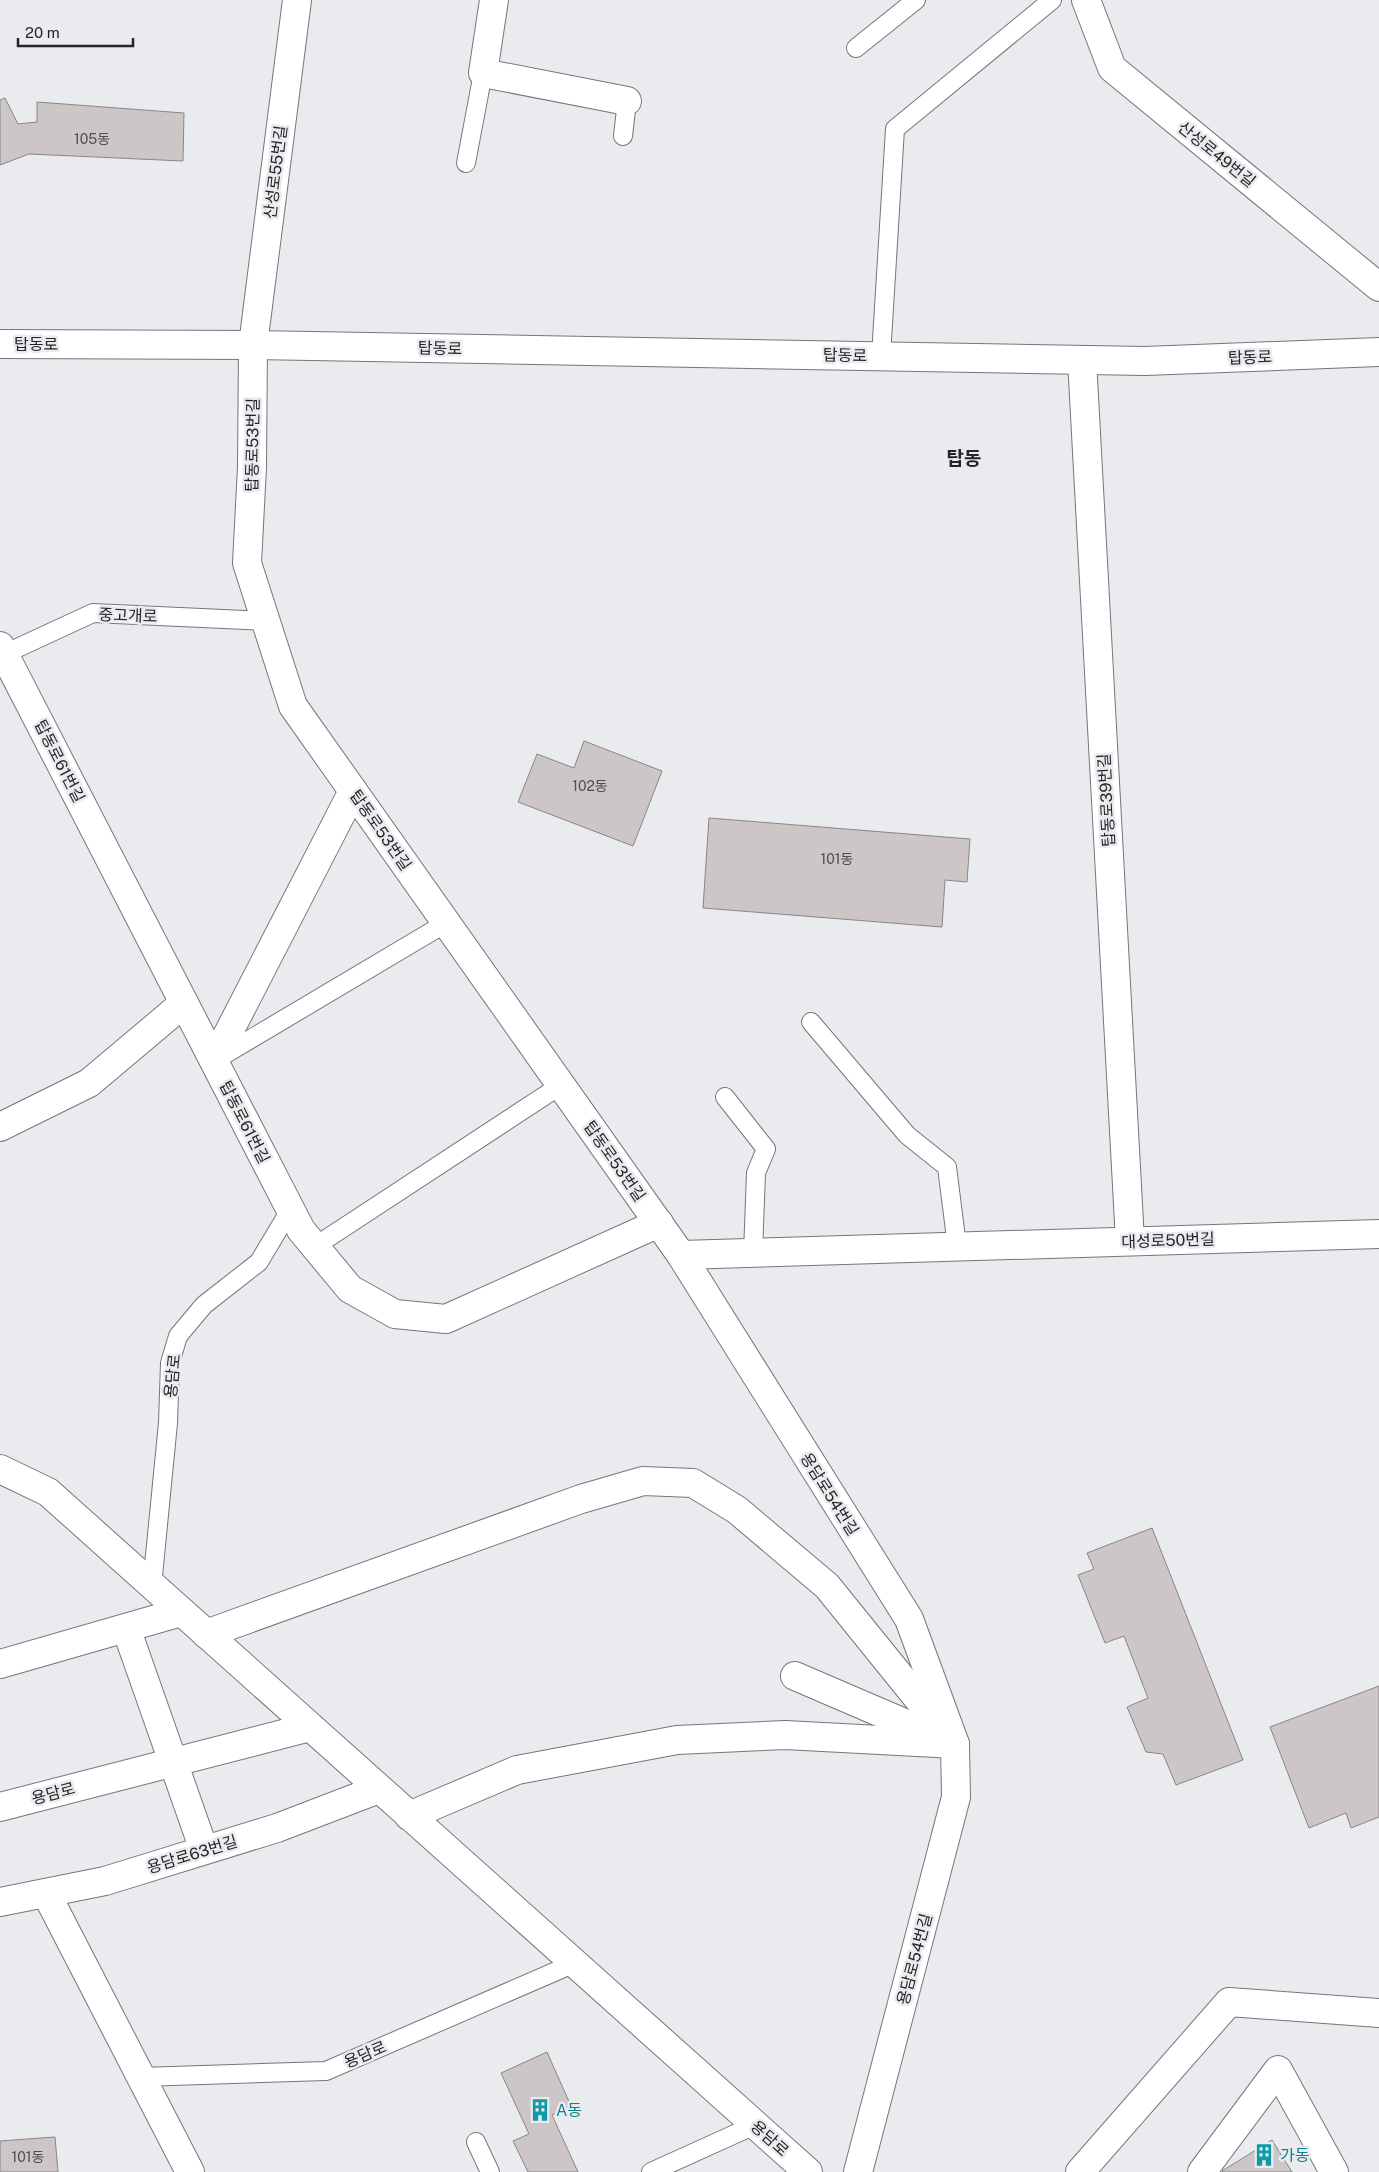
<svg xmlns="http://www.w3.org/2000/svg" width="1379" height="2172" font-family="'Public Sans','Noto Sans KR',sans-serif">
<rect width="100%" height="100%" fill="#eaebef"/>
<g fill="#ccc7c6" stroke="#8a8584">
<polygon points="5,98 18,124 37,122 37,102 184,113 183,161 29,154 0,165 0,100"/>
<polygon points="584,741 662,771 633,846 518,802 537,754 574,768"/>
<polygon points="709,818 970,839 967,882 945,880 942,927 703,908"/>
<polygon points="1152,1528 1243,1760 1176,1785 1163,1754 1146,1752 1127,1707 1148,1698 1124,1636 1105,1643 1078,1575 1094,1569 1087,1553"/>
<polygon points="1379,1686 1379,1817 1351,1828 1346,1813 1309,1828 1270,1727"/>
<polygon points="547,2052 571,2106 552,2115 578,2172 528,2172 513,2141 529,2134 501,2073"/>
<polygon points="55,2137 58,2172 0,2172 0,2141"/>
<polygon points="1272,2140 1292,2172 1223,2172 1222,2171"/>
</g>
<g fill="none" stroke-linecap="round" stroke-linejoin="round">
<defs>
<g id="service">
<polyline points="856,48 916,0"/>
<polyline points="623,136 627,101"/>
<polyline points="466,163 483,73"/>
<polyline points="881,356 895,129 1052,0"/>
<polyline points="0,656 93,613 266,621"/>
<polyline points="811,1022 907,1135 947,1167 957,1246"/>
<polyline points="217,1059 446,923"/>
<polyline points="725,1097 766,1149 756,1173 753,1253"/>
<polyline points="314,1247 561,1085"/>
<polyline points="152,1586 168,1423 170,1363 178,1336 204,1305 259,1262 290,1210"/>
<polyline points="141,2077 326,2071 575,1963"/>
<polyline points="476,2142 490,2172"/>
<polyline points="651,2172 755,2125"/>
</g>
<g id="minor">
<polyline points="297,0 253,345 252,467 247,563 293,706 681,1255 909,1619 955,1744 956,1797 858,2172"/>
<polyline points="494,0 483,73 627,101"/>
<polyline points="1086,0 1112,68 1379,287"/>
<polyline points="0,344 253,345 1145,361 1379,352"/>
<polyline points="1082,360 1130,1241"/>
<polyline points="0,646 301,1230 350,1289 395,1314 446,1319 659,1223"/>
<polyline points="214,1061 353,791"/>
<polyline points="0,1127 89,1083 184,1003"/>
<polyline points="681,1255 1379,1234"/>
<polyline points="126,1628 204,1850"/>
<polyline points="206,1634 581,1499 643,1481 693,1483 737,1510 827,1586 941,1727"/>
<polyline points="0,1664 181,1612"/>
<polyline points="795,1676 937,1737"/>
<polyline points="0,1807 310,1727"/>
<polyline points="409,1816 517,1770 677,1740 785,1735 955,1744"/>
<polyline points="46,1893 190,2172"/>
<polyline points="0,1902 105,1881 277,1828 379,1789"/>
<polyline points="1080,2172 1229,2002 1379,2013"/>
<polyline points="1202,2172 1278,2070 1334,2172"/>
</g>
<polyline id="secondary" points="0,1469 48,1492 808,2172"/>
</defs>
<use href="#service" stroke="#75767a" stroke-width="20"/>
<use href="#minor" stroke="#75767a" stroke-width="30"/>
<use href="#secondary" stroke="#75767a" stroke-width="30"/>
<use href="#service" stroke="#fff" stroke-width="18"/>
<use href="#minor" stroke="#fff" stroke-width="28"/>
<use href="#secondary" stroke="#fff" stroke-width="28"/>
</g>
<defs>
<symbol id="building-bare" viewBox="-9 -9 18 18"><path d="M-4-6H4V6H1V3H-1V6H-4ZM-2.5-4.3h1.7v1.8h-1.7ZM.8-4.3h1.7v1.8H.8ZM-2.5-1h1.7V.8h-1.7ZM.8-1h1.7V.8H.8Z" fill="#0f9aa8" stroke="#eaebef" stroke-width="2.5" paint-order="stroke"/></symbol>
</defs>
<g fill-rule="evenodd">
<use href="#building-bare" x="524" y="2094" width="32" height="32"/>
<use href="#building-bare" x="1248" y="2139" width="32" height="32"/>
</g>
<g text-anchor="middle" stroke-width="5" stroke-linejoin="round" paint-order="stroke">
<g font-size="14" fill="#4f4e4f">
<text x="92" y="144">105동</text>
<text x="590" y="791">102동</text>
<text x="837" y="864">101동</text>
<text x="28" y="2162">101동</text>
</g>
<g font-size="16" fill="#252527" stroke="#eaebef">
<text transform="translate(1217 154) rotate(39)" y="6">산성로49번길</text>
<text transform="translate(275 172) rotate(-83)" y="6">산성로55번길</text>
<text x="36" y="350">탑동로</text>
<text transform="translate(440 348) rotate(1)" y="6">탑동로</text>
<text transform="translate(845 355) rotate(1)" y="6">탑동로</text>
<text transform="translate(1250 357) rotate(-2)" y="6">탑동로</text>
<text transform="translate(252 445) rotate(-89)" y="6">탑동로53번길</text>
<text transform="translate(128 615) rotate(2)" y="6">중고개로</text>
<text transform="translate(60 761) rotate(63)" y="6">탑동로61번길</text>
<text transform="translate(1106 800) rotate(-93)" y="6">탑동로39번길</text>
<text transform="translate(381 830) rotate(55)" y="6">탑동로53번길</text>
<text transform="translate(245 1122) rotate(63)" y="6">탑동로61번길</text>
<text transform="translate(615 1161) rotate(55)" y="6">탑동로53번길</text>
<text transform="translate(1168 1240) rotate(-2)" y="6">대성로50번길</text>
<text transform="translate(172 1376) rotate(-84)" y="6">용담로</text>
<text transform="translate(830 1494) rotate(58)" y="6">용담로54번길</text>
<text transform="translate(53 1793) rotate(-15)" y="6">용담로</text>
<text transform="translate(192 1854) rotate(-17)" y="6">용담로63번길</text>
<text transform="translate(914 1959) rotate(-75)" y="6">용담로54번길</text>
<text transform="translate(365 2054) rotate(-23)" y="6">용담로</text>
<text transform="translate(770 2138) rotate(42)" y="6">용담로</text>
</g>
<g font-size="16" fill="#0d838f" stroke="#eaebef" text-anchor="start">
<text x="556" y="2116">A동</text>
<text x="1280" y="2161">가동</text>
</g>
<g font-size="19" font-weight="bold" fill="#252527" stroke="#eaebef">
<text x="964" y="465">탑동</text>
</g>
</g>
<path d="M18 38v8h115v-8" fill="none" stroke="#252527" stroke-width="2.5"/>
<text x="25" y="38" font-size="15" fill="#252527" stroke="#eaebef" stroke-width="4" paint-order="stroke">20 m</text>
</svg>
